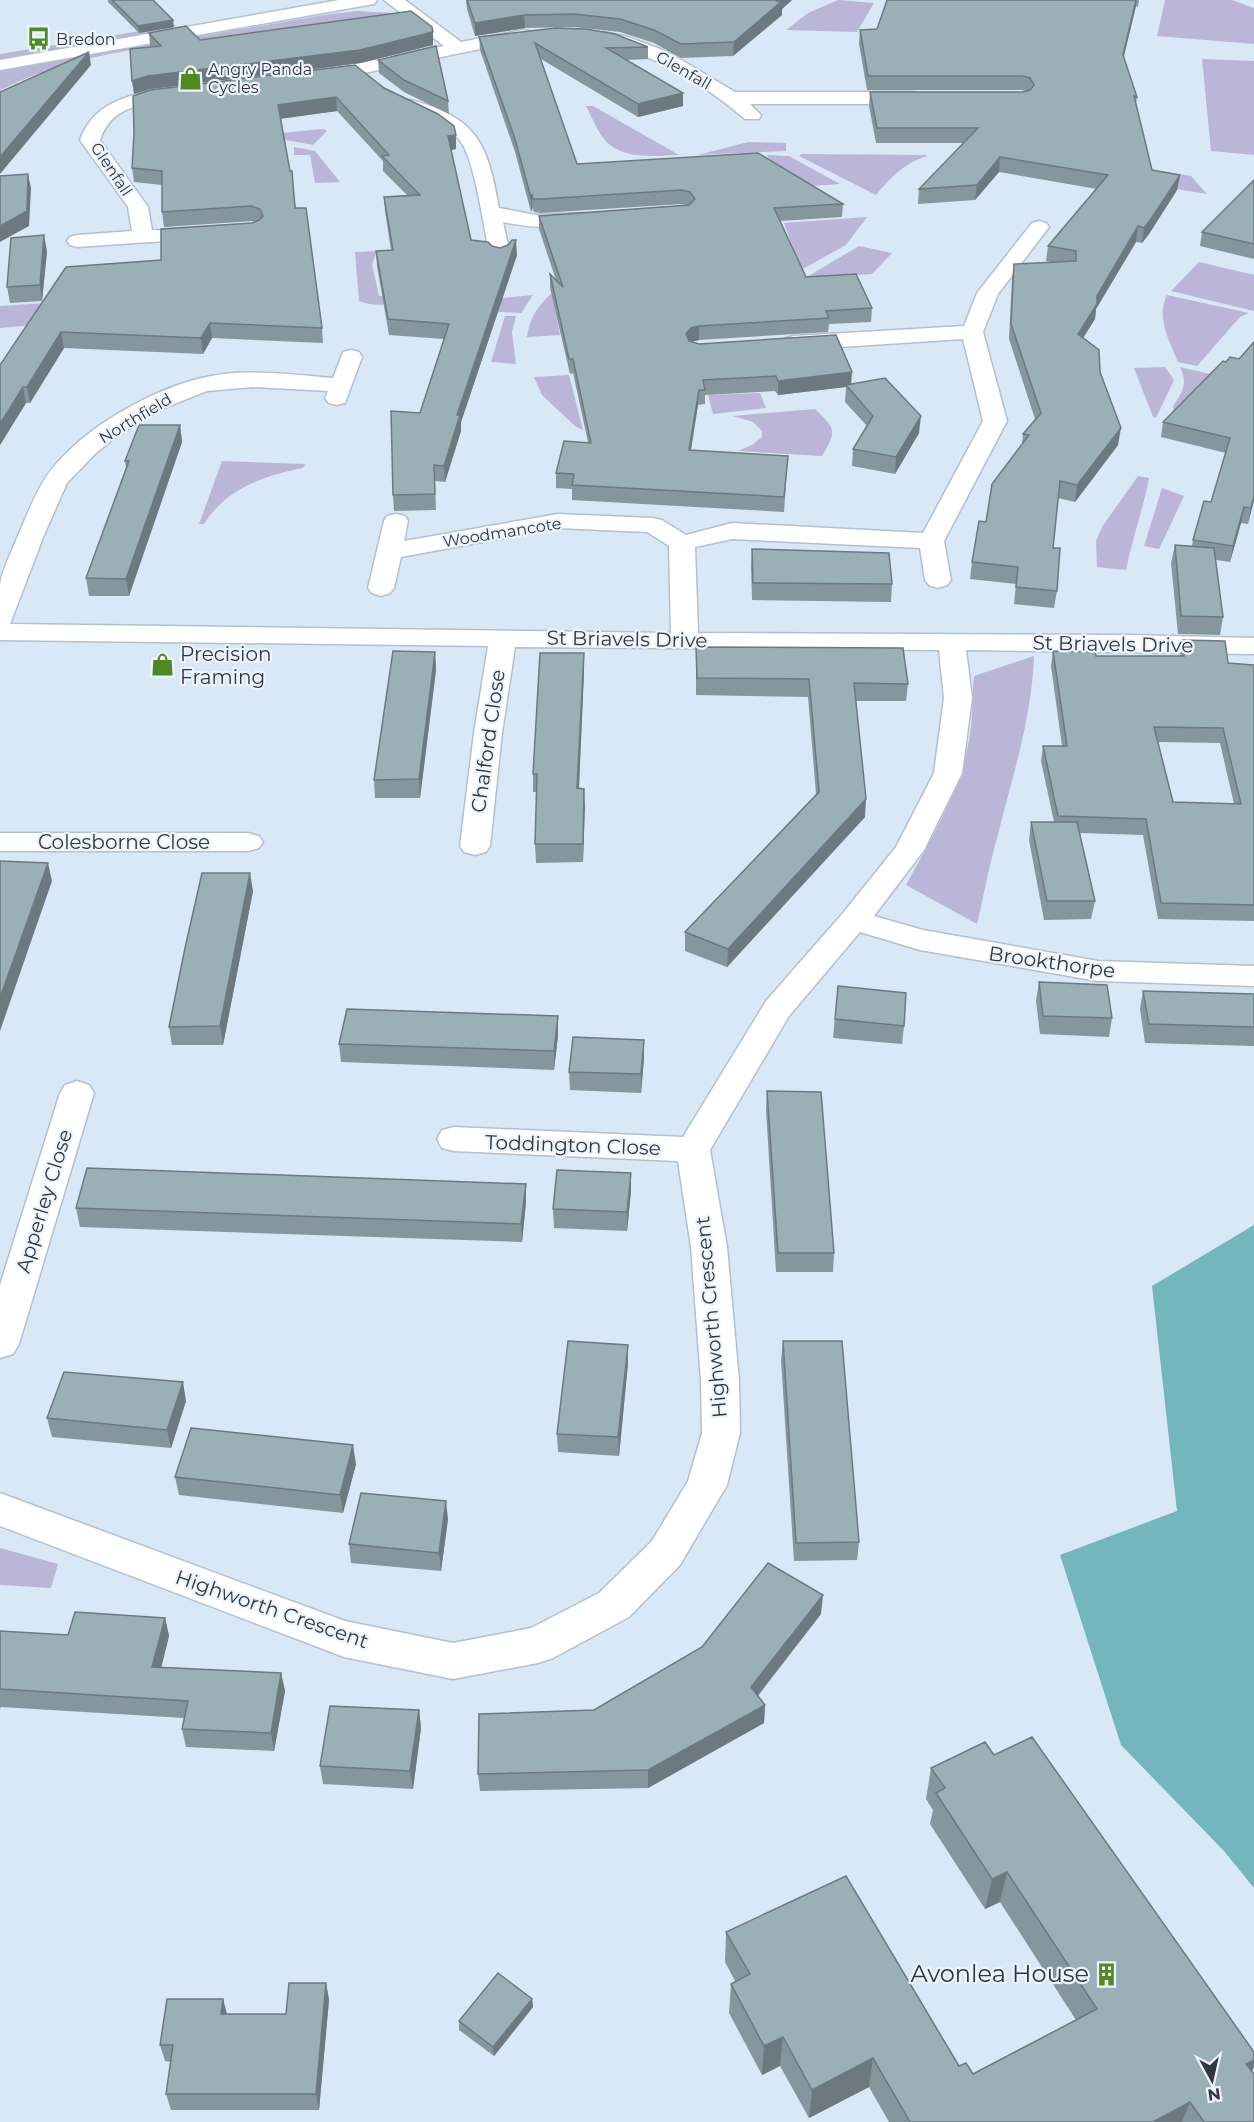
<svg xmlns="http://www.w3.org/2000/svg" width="1254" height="2122" font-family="Montserrat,sans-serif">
<rect width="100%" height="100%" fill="#d9e8f7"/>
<g fill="#bbb5d8">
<polygon points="838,0 874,3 857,32 786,30 808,13"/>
<polygon points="1165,0 1232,0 1254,8 1254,44 1157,36"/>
<path d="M357,11L392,13L396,16L125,51C80,59 41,70 0,90V70L324,15Z"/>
<polygon points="177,25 167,30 0,59 0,54"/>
<polygon points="1202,59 1254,61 1254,155 1211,151"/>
<path d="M586,106H593L679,155C656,156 622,160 605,140C597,131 592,117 586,106Z"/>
<polygon points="324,129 327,131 313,145 258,135"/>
<polygon points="748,142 786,143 786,151 698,155"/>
<polygon points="294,147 315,151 340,182 315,183 310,155 294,155"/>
<path d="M802,154L926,155L927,156C904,163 890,178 876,195L799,156Z"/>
<polygon points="767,155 789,156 840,184 783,188"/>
<polygon points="1124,165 1191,176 1207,194 1115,179"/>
<polygon points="867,217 846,245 801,270 784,223"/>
<polygon points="859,246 892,253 872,274 805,278"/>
<path d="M377,251L372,264L379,296L426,292C406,301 381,310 359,301L355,252Z"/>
<polygon points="1199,262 1254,275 1254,311 1171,291"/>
<path d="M552,293L560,335L527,337C529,319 538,305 552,293Z"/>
<polygon points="533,295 521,313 411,307"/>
<path d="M1167,295L1249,313L1240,317L1197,366L1178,362C1169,340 1156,317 1167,295Z"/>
<polygon points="92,300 91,320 0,328 0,306"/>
<polygon points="505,316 516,316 512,332 516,364 491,362"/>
<polygon points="1165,367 1174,380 1156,418 1153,417 1134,368"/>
<path d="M1180,367L1214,375L1174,412L1173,406C1183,392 1188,383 1180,367Z"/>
<polygon points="569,375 583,430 576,427 542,395 534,377"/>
<polygon points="760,393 766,408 713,414 708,395"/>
<path d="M815,409C836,429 837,431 822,456L738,451L752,445L762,437V431L753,422L733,416Z"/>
<path d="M222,461L305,464L303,468C263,476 226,489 204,524H199Z"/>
<path d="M1138,476L1149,478C1143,510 1132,539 1126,570L1097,567L1096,541L1102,527Z"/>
<polygon points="1162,488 1184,496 1159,549 1144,546"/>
<path d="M1034,656C1032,718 1012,778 997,838C989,866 984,895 977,924L906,885C931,839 959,794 969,741C973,720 972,698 974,676Z"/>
<polygon points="0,1548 58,1564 51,1588 0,1585"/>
</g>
<polygon fill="#73b6bc" points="1254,1225 1254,1888 1224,1851 1121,1745 1060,1555 1177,1511 1152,1286"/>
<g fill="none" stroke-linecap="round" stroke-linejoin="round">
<defs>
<g id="minor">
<polygon points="339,0 377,0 374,4 368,5 0,70 0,60"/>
<polygon points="384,0 405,0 461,42 523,30 529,31 532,35 529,39 523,40 369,72 318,80 312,79 309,75 312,71 444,46"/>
<path d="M604,32L628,37L668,52L735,92H914L921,94L923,98L921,102L914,104H750L761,115L759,119H745C702,82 653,54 598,41L595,37L598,33Z"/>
<path d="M177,87L184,89L186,93L184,97C150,105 113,101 100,140L148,207L152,230L172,231L175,235L172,239L165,241L77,247L70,245L67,241L70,237L77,235L132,231L128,207L80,140C95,98 137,93 177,87Z"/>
<path d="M410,100C478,117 488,145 499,208L536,215L583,213L590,215L593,219L590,223C563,230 530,228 503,222L510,255L507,259L500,261L493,259L490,255C483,227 475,156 458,138C444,123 422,117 403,110L401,106L403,102Z"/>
<path d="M1039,221L1046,223L1049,227L998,294L983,332L1007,421L944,541L951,580L947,585L938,588L929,585L925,580L920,548L732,539L695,547L698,633L1128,635L1254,638V654L966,650L972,698L962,773L924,850L874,916L923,930L1098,961L1254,966V986L1098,981L920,950L860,932L789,1016L710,1150L727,1247L739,1381L740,1433L727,1485L680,1565L629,1617L553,1658L538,1663L453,1679L344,1657L0,1526V1493L345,1621L453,1643L531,1628L599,1593L652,1541L688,1481L702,1433L701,1381L691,1247L678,1161L454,1151L442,1148L437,1139L442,1130L454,1127L683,1137L766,1001L843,913L896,847L934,773L944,698L939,650L515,647L502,733L490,846L486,852L475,855L464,852L460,846L474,733L488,646L0,640C0,622 0,603 0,585C2,570 11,553 17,538C26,518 34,495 46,477C81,427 163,381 224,374C259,370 297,375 333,378L343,352L351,350L359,352L362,357L345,403L337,405L329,403L325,398L328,391L253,387L207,391L164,408L117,436L97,452L67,483L44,535L10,624L671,633L669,546L647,532L558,528L401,557L394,588L390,593L381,596L372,593L368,588L384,521L387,516L396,514L405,516L408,521L404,541L558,514L653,518L662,520L686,535L732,523L923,533L983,421L963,339L794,350L786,348L783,343L786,338L794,336L964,326L977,293L1032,223Z"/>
<polygon points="0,833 248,833 259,836 263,842 259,848 248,851 0,851"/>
<polygon points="77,1081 89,1085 94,1093 19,1344 13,1354 0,1358 0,1285 60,1093 65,1085"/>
</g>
</defs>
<use href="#minor" stroke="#b2c0ce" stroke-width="3"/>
<use href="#minor" fill="#fff" fill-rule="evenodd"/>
</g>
<g fill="#85969d" fill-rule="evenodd">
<polygon points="108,0 153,0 174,27 139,33 108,2"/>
<polygon points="466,0 792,0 782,9 782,15 733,56 681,58 654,43 620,32 574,27 525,28 475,36 467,9"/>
<polygon points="887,0 1139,0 1138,7 1136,6 1123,57 1137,97 1136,104 1152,170 1180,175 1177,190 1149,234 1142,243 1136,242 1096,309 1095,319 1083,338 1100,372 1118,445 1075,502 1058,498 1053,548 1057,591 1054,608 1014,604 1016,584 970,579 972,562 986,522 1022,444 1023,434 1035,419 1009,339 1012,279 1014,264 1051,262 1046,261 1048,246 1097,189 999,172 975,200 918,204 919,189 964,143 876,143 869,106 870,92 1023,92 1026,91 1021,90 867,90 859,44 860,30 877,29"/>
<polygon points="149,33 200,40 433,45 361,63 150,89 134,94 151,47 150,46"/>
<polygon points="479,37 648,47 648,59 626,60 683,106 638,117 541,59 577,164 843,204 842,217 780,221 806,277 872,308 871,322 829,324 828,332 699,340 692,342 851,384 919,433 895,474 852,466 853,449 867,426 845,402 846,387 778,395 775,391 705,395 705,404 698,405 691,451 788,456 784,512 572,500 572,489 556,488 556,473 588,442 573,373 570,374 550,288 550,274 556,280 539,229 539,216 686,205 682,204 541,213 534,212 532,208 531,212 515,152 480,50"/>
<polygon points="378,60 448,101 449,114 404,92 379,73"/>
<polygon points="384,88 456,135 456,149 451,150 471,240 517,255 461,422 461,431 445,482 435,481 436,510 394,511 393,495 444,339 389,335 377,266 376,251 391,250 385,211 384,197 407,195 383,171 383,161 337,111 281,118 296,208 322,328 323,343 212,338 203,354 64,348 30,403 26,403 0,445 0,365 161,260 255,222 253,221 164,227 162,212 162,185 134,182 132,168 134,132"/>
<polygon points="1254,180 1254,259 1200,246 1202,232"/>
<polygon points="47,251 42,301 10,303 7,287"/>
<polygon points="1254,342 1254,500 1248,524 1241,523 1230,562 1216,560 1223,617 1220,635 1178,634 1171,563 1175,545 1192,546 1193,540 1211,502 1226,453 1161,437 1163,422 1226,362 1239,359"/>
<polygon points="180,425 182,442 129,596 89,596 86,578 126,468 125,461"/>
<polygon points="752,549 892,584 891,602 752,600 751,567"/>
<path d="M1183,640L1228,663L1254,665V921L1158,919L1143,835L1080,833L1095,901L1091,919L1044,920L1029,840L1031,822H1054L1041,761L1043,746H1062L1051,666L1053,651L1096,656H1180ZM1158,742L1220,743L1234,804L1173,802Z"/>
<polygon points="696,647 908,684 906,701 855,701 865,817 727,967 685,951 685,932 816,794 808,697 696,695"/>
<polygon points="435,652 436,670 420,798 375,798 374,780"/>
<polygon points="584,671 579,788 584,789 583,862 536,863 535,844 537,792 533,792 533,774"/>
<polygon points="253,891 223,1045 172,1045 169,1027"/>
<polygon points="1039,982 1112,1018 1109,1037 1040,1034 1036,1001"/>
<polygon points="838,986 904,1026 902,1044 833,1038"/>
<polygon points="1143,991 1254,994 1254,1046 1145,1043 1140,1009"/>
<polygon points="558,1016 558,1035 554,1070 341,1062 339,1044"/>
<polygon points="644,1040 644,1058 641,1093 570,1090 569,1072"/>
<polygon points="767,1091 834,1253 833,1272 776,1272 766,1110"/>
<polygon points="631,1173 631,1191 627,1231 554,1228 553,1209"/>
<polygon points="526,1202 522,1242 80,1227 76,1208"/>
<polygon points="783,1341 859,1542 857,1560 794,1561 781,1360"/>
<polygon points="628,1363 619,1456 558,1452 557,1434"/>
<polygon points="186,1401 171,1448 52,1437 47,1418"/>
<polygon points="356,1464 343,1513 179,1495 175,1477"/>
<polygon points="448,1519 441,1571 351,1563 349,1544"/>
<polygon points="821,1614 758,1696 765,1705 764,1723 648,1788 480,1791 478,1774 594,1710"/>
<polygon points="165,1618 169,1636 161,1667 281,1673 285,1691 274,1751 186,1747 182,1729 184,1718 1,1707 0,1709 0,1631 68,1635"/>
<polygon points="419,1710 421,1728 413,1789 323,1784 320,1766"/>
<polygon points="994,1755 1252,2072 1254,2122 889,2122 869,2087 809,2118 780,2066 762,2075 729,2013 731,1984 735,1981 725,1962 726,1932 973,2074 1076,2020 1000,1902 985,1909 930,1824 933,1810 926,1799 931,1768"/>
<polygon points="326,1983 329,2000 319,2110 171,2110 166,2094 171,2062 165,2061 160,2045 223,1999 227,2014 286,2014"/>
<polygon points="532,1999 533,2007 494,2056 459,2030 459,2021"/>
</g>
<g fill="#6c7a80">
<polygon points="778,0 792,0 782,9 782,15 733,56 734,42"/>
<polygon points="1136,0 1136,6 1121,69 1123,55"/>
<polygon points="524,15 525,28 475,36 475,23"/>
<polygon points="173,20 174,27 139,33 138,26"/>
<polygon points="433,32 433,45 361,63 150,89 134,94 132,81 148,76"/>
<polygon points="89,52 91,65 0,174 0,157"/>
<polygon points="683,93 683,106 638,117 638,104"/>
<polygon points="336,97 337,111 280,119 278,105"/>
<polygon points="456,135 456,149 449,150 448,136"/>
<polygon points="1000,157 999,172 975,200 977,185"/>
<polygon points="28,174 31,188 29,226 0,242 0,226"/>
<polygon points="1180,175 1177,190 1149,234 1142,243 1144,228"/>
<polygon points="532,194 532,208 531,212 531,198"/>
<polygon points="1138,226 1136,242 1096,309 1095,319 1076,349 1078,334 1097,296"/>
<polygon points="44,235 47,251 42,301 40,285"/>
<polygon points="516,240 517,255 461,422 461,431 445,482 444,466 457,415"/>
<polygon points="210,323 212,338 203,354 201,338"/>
<polygon points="699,326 699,340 690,342 686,348 686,334 691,328"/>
<polygon points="61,332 64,348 30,403 27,387"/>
<polygon points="852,372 851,387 846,385 846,387 778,395 778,381"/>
<polygon points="23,387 26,403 0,445 0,424"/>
<polygon points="699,390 698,405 688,465 689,450"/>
<polygon points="921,416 919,433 895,474 896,457"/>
<polygon points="180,425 182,442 129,596 126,579"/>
<polygon points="1121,428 1118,445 1075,502 1077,485"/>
<polygon points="1254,496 1254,500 1248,524 1251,508"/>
<polygon points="1244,507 1241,523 1230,562 1233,546"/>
<polygon points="435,652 436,670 420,798 419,779"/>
<polygon points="584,653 584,671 578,807 577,788"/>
<polygon points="584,789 585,807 583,862 583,844"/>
<polygon points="866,799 865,817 727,967 728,949"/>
<polygon points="48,863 52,881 0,1031 0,998"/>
<polygon points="250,873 253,891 223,1045 220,1026"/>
<polygon points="558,1016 558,1035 554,1070 554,1051"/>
<polygon points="644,1040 644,1058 641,1093 641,1074"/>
<polygon points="631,1173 631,1191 627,1231 627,1212"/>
<polygon points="526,1184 526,1202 522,1242 521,1224"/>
<polygon points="628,1345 628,1363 619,1456 618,1437"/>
<polygon points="183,1382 186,1401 171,1448 167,1430"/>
<polygon points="353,1445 356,1464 343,1513 340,1495"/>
<polygon points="446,1501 448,1519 441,1571 439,1553"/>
<polygon points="823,1595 821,1614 750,1705 751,1687"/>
<polygon points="165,1618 169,1636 157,1685 152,1667"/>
<polygon points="281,1673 285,1691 274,1751 271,1733"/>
<polygon points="765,1705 764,1723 648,1788 648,1770"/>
<polygon points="419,1710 421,1728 413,1789 410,1771"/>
<polygon points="1007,1872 1000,1902 985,1909 992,1879"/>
<polygon points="326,1983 329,2000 319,2110 316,2094"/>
<polygon points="223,1999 227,2015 221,2014"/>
<polygon points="532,1999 533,2007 494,2056 493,2047"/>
<polygon points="783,2037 780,2066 762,2075 764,2046"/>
<polygon points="873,2058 869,2087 809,2118 812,2090"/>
<polygon points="1254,2060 1254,2067 1246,2086 1246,2064"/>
<polygon points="1190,2102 1182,2122 1153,2122"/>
</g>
<g fill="#9bafb7" stroke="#6c7a80" stroke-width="1.5" fill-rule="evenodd">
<polygon points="112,0 153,0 173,20 138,26"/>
<polygon points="467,0 778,0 777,1 782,1 734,42 681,44 654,30 620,19 574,14 524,15 475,23"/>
<polygon points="887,0 1136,0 1123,55 1137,97 1134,96 1152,170 1180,175 1151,219 1144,228 1138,226 1097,296 1097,304 1078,334 1099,350 1100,372 1121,428 1077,485 1060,481 1053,548 1060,548 1057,591 1016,587 1018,567 972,562 979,521 986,522 992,484 1029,435 1023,434 1041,413 1011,324 1014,264 1076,261 1076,251 1048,246 1108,175 1000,157 977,185 919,189 978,128 877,128 870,92 1023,92 1030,90 1034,85 1030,78 1023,76 868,76 860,30 877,29"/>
<polygon points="411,11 432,27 433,32 360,50 148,76 132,81 130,49 161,46 149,33 186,26 200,40"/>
<polygon points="556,28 586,29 615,34 648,47 606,48 683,93 638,104 535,43 577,164 758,153 843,204 774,208 806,277 856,274 872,308 826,311 829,318 699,326 691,328 686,334 689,341 699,344 836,335 852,372 778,381 776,376 703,380 705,390 699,390 689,450 788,456 784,497 572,485 574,474 556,473 564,441 591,443 573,359 569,359 550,274 563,287 539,216 689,205 695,199 690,192 682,190 541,199 533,199 532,194 531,198 515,139 479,37"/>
<polygon points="436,46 448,101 404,80 378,60"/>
<polygon points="89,52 0,157 0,92"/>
<polygon points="355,65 384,88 438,114 454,126 456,135 448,136 471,240 488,242 492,246 500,248 508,245 512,240 516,240 457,415 460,415 444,466 434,465 435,494 393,495 391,411 420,413 449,324 388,319 376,251 393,250 384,197 420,195 382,156 389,155 336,97 278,105 290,171 292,171 295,208 306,208 322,328 210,323 201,338 61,332 27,387 23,387 0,424 0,365 66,267 161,260 161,229 252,223 259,220 263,216 260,209 251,206 162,212 162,171 132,168 134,132 133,96 150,90"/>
<polygon points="28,174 27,211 0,226 0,176"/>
<polygon points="1254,180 1254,244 1202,232"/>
<polygon points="44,235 40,285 7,287 11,238"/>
<polygon points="1254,342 1254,496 1251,508 1244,507 1233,546 1193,540 1204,501 1211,502 1230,438 1163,422 1223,361 1226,362 1230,357 1239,359"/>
<polygon points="885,378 921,416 896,457 853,449 873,416 846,385"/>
<polygon points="139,425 180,425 126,579 86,578 129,461 125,461"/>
<polygon points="1175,545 1214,548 1223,617 1181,616"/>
<polygon points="752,549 889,553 892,584 753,583"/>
<path d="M1183,640L1225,641L1228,663L1254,665V905L1161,903L1146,819L1058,816L1043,746H1067L1053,651L1095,652L1096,656H1184ZM1154,727L1223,728L1241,804L1173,802Z"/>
<polygon points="696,647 903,648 908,684 854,683 866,799 728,949 685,932 819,792 809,679 697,678"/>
<polygon points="393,651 435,652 419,779 374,780"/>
<polygon points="540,653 584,653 577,788 584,789 583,844 535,844 537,774 533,774"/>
<polygon points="1031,822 1077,822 1095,901 1047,901"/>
<polygon points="0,861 48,863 0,998"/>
<polygon points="202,873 250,873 220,1026 169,1027 185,948"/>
<polygon points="1039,982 1107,985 1112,1018 1043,1016"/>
<polygon points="838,986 906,993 904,1026 835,1019"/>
<polygon points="1143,991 1254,994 1254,1027 1149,1024"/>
<polygon points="347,1009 558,1016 554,1051 339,1044"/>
<polygon points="573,1037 644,1040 641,1074 569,1072"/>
<polygon points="767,1091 821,1092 834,1253 778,1253"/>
<polygon points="87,1168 526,1184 521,1224 76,1208"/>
<polygon points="557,1170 631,1173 627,1212 553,1209"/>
<polygon points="568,1341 628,1345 618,1437 557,1434"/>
<polygon points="783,1341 842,1341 859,1542 796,1543"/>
<polygon points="64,1372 183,1382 167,1430 47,1418"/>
<polygon points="191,1428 353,1445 340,1495 175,1477"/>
<polygon points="361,1493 446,1501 439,1553 349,1544"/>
<polygon points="768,1563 823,1595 751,1687 765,1705 648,1770 478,1774 479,1714 594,1710 702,1647"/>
<polygon points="75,1612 165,1618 152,1667 281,1673 271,1733 182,1729 188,1701 0,1689 0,1631 68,1635"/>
<polygon points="330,1706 419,1710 410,1771 320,1766"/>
<polygon points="1032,1737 1254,2052 1254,2060 1246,2064 1254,2074 1254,2122 1204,2122 1190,2102 1153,2122 910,2122 873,2058 812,2090 783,2037 764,2046 731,1984 750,1974 726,1932 846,1876 959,2066 966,2063 973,2074 1097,2009 1007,1872 992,1879 936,1793 945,1788 931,1768 985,1742 994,1755"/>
<polygon points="498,1973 532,1999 493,2047 459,2021"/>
<polygon points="289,1983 326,1983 316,2094 166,2094 173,2045 160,2045 167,1999 223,1999 221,2014 286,2014"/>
</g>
<defs>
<symbol id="bus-bare" viewBox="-9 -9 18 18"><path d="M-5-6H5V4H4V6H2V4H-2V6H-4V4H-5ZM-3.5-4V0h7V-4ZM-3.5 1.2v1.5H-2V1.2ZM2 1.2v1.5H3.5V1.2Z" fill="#528822" stroke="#ecf5fe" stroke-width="2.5" paint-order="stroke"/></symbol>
<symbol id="shop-bare" viewBox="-9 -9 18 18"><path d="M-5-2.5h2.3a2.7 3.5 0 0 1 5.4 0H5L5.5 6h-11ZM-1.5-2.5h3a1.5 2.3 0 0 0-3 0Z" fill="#528822" stroke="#ecf5fe" stroke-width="2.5" paint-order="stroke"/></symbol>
<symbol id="building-bare" viewBox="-9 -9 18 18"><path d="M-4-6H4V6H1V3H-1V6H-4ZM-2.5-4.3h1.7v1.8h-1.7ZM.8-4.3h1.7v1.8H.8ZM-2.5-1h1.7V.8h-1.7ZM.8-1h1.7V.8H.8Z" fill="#528822" stroke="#ecf5fe" stroke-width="2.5" paint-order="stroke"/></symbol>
</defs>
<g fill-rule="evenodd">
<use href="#bus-bare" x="22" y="22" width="33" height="33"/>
<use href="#shop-bare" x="174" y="62" width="33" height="33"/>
<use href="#shop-bare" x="146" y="648" width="33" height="33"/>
<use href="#building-bare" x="1090" y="1958" width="33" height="33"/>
</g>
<g text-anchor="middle" stroke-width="4.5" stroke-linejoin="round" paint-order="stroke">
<g font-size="16" fill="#31363c" stroke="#ecf5fe" text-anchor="start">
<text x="56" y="45">Bredon</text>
<text x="208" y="75">Angry Panda<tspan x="208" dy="18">Cycles</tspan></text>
</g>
<g font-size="16" fill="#31363c" stroke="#ecf5fe">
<text transform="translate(684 70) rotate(30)" y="6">Glenfall</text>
<text transform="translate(112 169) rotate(56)" y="6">Glenfall</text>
<text transform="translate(135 418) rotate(-31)" y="6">Northfield</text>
<text transform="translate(502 532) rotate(-9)" y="6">Woodmancote</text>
</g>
<g font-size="20" fill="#31363c" stroke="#ecf5fe">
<text transform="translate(627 639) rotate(1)" y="7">St Briavels Drive</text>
<text transform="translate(1113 644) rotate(1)" y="7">St Briavels Drive</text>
<text transform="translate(488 741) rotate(-82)" y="7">Chalford Close</text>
<text x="124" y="849">Colesborne Close</text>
<text transform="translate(1052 962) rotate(8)" y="7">Brookthorpe</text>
<text transform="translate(573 1145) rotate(2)" y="7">Toddington Close</text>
<text transform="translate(44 1201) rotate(-73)" y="7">Apperley Close</text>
<text transform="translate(711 1317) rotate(-95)" y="7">Highworth Crescent</text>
<text transform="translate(272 1609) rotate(19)" y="7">Highworth Crescent</text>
</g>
<g font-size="20" fill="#31363c" stroke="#ecf5fe" text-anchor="start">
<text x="180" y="661">Precision<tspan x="180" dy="23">Framing</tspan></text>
</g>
<g font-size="24" fill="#31363c" stroke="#ecf5fe" text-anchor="end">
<text x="1089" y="1982">Avonlea House</text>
</g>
</g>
<g transform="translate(1212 2080) rotate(172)" stroke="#ecf5fe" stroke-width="4.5" paint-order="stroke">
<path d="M0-4.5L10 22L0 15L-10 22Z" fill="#31363c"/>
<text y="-9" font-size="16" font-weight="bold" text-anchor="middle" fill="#31363c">N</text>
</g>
</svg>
